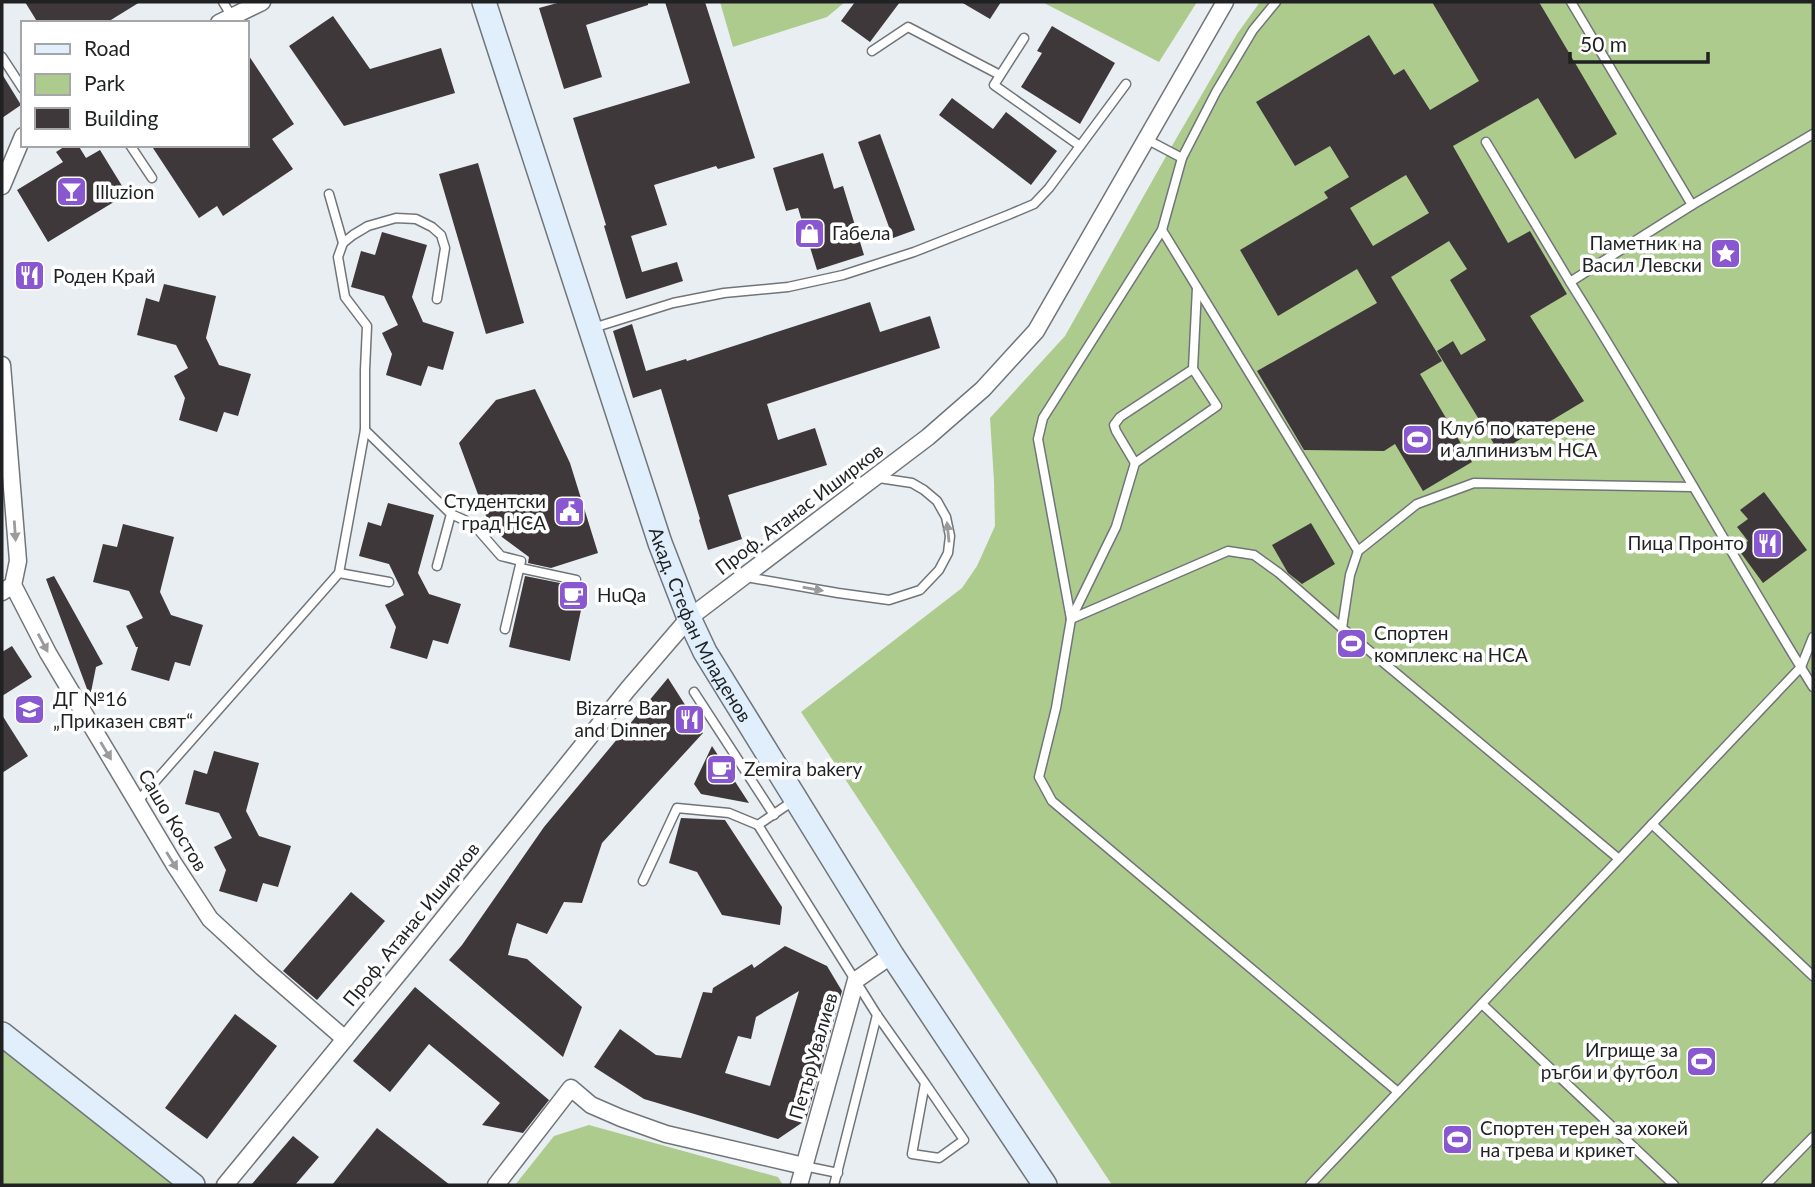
<svg xmlns="http://www.w3.org/2000/svg" width="1815" height="1187" font-family="Lato,sans-serif">
<rect width="100%" height="100%" fill="#e9eef2"/>
<g fill="#aecb8e">
<polygon points="720,2 845,2 827,17 733,47"/>
<polygon points="1042,2 1197,2 1159,62"/>
<polygon points="1260,2 1813,2 1813,1185 1112,1185 801,712 962,588 977,566 995,526 994,481 990,418 1065,336 1169,151 1237,34"/>
<polygon points="2,1047 110,1135 176,1185 2,1185"/>
<polygon points="589,1125 778,1177 783,1185 515,1185 554,1136"/>
</g>
<g fill="#3e383a" fill-rule="evenodd">
<polygon points="25,2 140,2 106,23 38,23"/>
<polygon points="561,2 648,2 648,5 586,25 602,77 564,89 539,8"/>
<polygon points="665,2 705,2 755,158 718,169 716,166 654,185 667,225 631,236 642,272 677,262 683,281 626,299 604,226 606,225 573,118 690,83"/>
<polygon points="855,2 900,2 870,42 841,21"/>
<polygon points="961,2 1001,2 990,19"/>
<path d="M1432,2H1539L1617,134L1575,159L1538,98L1453,146L1508,243L1530,231L1567,294L1530,316L1584,401L1499,452L1437,351L1453,341L1461,355L1486,340L1450,280L1467,269L1449,241L1391,277L1442,361L1420,374L1472,462L1423,491L1395,444L1384,451L1304,450L1257,371L1377,303L1357,269L1278,316L1240,250L1328,198L1324,192L1349,177L1330,146L1295,166L1256,102L1369,35L1394,75L1404,69L1430,110L1479,81ZM1406,175L1429,213L1373,246L1350,208Z"/>
<polygon points="333,16 370,69 441,48 455,93 344,126 289,46"/>
<polygon points="1052,26 1115,63 1080,124 1021,87 1042,53 1037,51"/>
<polygon points="247,53 294,124 272,139 293,169 223,216 217,206 199,218 151,145 247,145"/>
<polygon points="2,74 21,105 2,118"/>
<polygon points="952,98 993,129 1006,112 1057,151 1031,185 939,115"/>
<polygon points="880,134 915,230 893,238 858,142"/>
<polygon points="67,145 78,145 86,158 100,150 127,194 48,242 17,190 63,162 56,152"/>
<polygon points="823,153 834,189 843,186 864,255 817,270 798,208 786,211 773,168"/>
<polygon points="478,163 524,323 486,334 439,174"/>
<polygon points="382,232 427,245 412,297 423,322 454,332 443,370 428,366 421,386 386,375 392,354 382,333 398,325 384,296 351,287 361,251 375,255"/>
<polygon points="164,284 216,296 206,338 219,365 251,374 238,416 224,412 217,432 179,420 185,398 174,376 188,368 176,345 137,335 146,298 159,302"/>
<polygon points="870,302 880,332 930,316 940,348 767,404 778,440 815,428 827,465 728,495 742,539 708,550 699,520 700,519 661,389 633,398 613,331 632,324 646,371 686,359 687,361"/>
<polygon points="535,389 570,463 598,553 551,568 528,563 529,557 502,537 486,516 459,443 496,400"/>
<polygon points="1764,492 1807,550 1763,583 1738,549 1748,541 1737,527 1748,519 1740,510"/>
<polygon points="388,503 434,515 418,573 429,594 461,604 448,644 433,640 427,659 390,648 396,627 385,605 404,595 389,564 359,556 368,522 381,526"/>
<polygon points="1311,523 1335,564 1302,584 1288,573 1272,545"/>
<polygon points="123,524 174,537 160,592 171,615 203,625 190,666 175,662 169,681 131,670 138,647 136,647 126,626 143,618 129,591 93,582 103,544 117,547"/>
<polygon points="54,576 103,664 96,667 90,697 46,579"/>
<polygon points="525,576 575,586 586,587 570,661 509,647"/>
<polygon points="12,646 32,677 2,696 2,652"/>
<polygon points="668,678 703,733 602,843 582,903 564,902 547,934 517,923 512,939 508,955 527,959 582,1007 563,1057 449,960 462,945 544,827"/>
<polygon points="2,715 28,756 2,773"/>
<polygon points="712,746 749,803 701,794 694,784"/>
<polygon points="214,751 259,763 246,811 259,836 291,846 278,887 263,883 257,902 219,891 226,870 214,847 232,838 219,813 185,804 194,770 207,774"/>
<polygon points="681,818 725,820 782,907 780,925 722,915 697,872 669,863"/>
<polygon points="351,892 385,921 317,1000 283,971"/>
<path d="M785,946L827,966L842,991L806,1120L778,1139L644,1099L594,1067L620,1029L656,1055L681,1058L703,992L712,993L713,988L752,964L754,968ZM799,991L770,1086L725,1073L738,1036L751,1039L756,1017Z"/>
<polygon points="415,987 549,1100 523,1133 482,1125 500,1103 429,1044 390,1092 353,1061"/>
<polygon points="235,1014 277,1046 207,1139 165,1108"/>
<polygon points="377,1128 450,1185 332,1185"/>
<polygon points="293,1136 319,1157 295,1185 251,1185"/>
</g>
<g fill="none" stroke-linecap="round" stroke-linejoin="round">
<defs>
<g id="lane">
<polyline points="223,2 232,17"/>
<polyline points="1571,2 1692,205"/>
<polyline points="1024,38 994,85 1080,146"/>
<polyline points="872,51 908,27 1000,75"/>
<polyline points="2,57 23,89"/>
<polyline points="1146,139 1182,158 1216,92 1253,30 1276,2"/>
<polyline points="1486,142 1570,282 1692,205 1813,134"/>
<polyline points="130,145 152,178"/>
<polyline points="329,194 343,243"/>
<polyline points="1162,230 1358,551"/>
<path d="M1570,282C1654,415 1730,553 1813,687"/>
<polyline points="1197,288 1193,369 1217,406 1135,463 1116,527 1071,619 1056,708 1039,777 1052,801 1398,1092"/>
<polyline points="593,328 673,303 724,293 788,287 843,275 914,252 1008,215 1034,204 1049,188 1126,84"/>
<polyline points="365,430 451,514 437,566"/>
<polyline points="1135,463 1116,431 1114,425 1120,417 1193,369"/>
<polyline points="451,514 473,524 501,556 521,561 505,629"/>
<polyline points="520,568 576,580"/>
<polyline points="339,573 389,582"/>
<polyline points="746,577 838,593 889,600 920,590 939,570 948,553 950,536 946,517 937,501 924,490 912,483 879,478"/>
<polyline points="1071,619 1228,551 1254,555 1279,573 1342,628 1619,859"/>
<polyline points="1071,619 1038,439 1043,418 1162,230 1182,158"/>
<polyline points="1342,628 1350,575 1358,551 1417,504 1474,483 1692,487"/>
<polyline points="694,692 774,815"/>
<polyline points="793,801 758,825 877,1015 925,1083 912,1154 939,1158 964,1140 925,1083"/>
<polyline points="137,802 339,573 365,430 365,370 367,326 345,297 338,257 343,243 353,235 368,226 396,218 416,219 432,227 441,235 445,248 437,299"/>
<polyline points="1652,824 1813,976"/>
<polyline points="643,881 677,808 729,813 758,825"/>
<polyline points="1482,1004 1674,1185"/>
<polyline points="804,1166 838,1173"/>
<polyline points="834,1185 877,1015"/>
<polyline points="1310,1185 1801,667 1813,637"/>
<polyline points="1766,1185 1813,1137"/>
</g>
<g id="street">
<polyline points="219,23 262,2"/>
<polyline points="2,186 23,136"/>
<polyline points="2,365 18,561 13,585 2,592"/>
<polyline points="13,585 48,653 174,864 210,919 262,967 345,1039"/>
<polyline points="225,1185 414,955 628,689 689,618 928,437 983,389 1036,331 1225,2"/>
<polyline points="496,1185 571,1088 591,1105 621,1118 666,1134 804,1166"/>
<polyline points="799,1185 856,980 892,955"/>
</g>
<g id="secondary">
<path id="s1" d="M484,2L660,543L689,618L705,652L892,955L1045,1185"/>
<polyline points="2,1034 193,1185"/>
</g>
</defs>
<use href="#lane" stroke="#707579" stroke-width="11"/>
<use href="#street" stroke="#707579" stroke-width="19"/>
<use href="#secondary" stroke="#707579" stroke-width="26"/>
<use href="#lane" stroke="#fff" stroke-width="8"/>
<use href="#street" stroke="#fff" stroke-width="16"/>
<use href="#secondary" stroke="#e1effc" stroke-width="23"/>
</g>
<defs><path id="oneway-solid" d="M-6-.8H1V-3.2L6.5 0L1 3.2V.8H-6Z" transform="scale(1.75)"/></defs>
<g fill="#9a9b9c">
<use href="#oneway-solid" transform="translate(15 531) rotate(86)"/>
<use href="#oneway-solid" transform="translate(948 532) rotate(-96)"/>
<use href="#oneway-solid" transform="translate(813 589) rotate(10)"/>
<use href="#oneway-solid" transform="translate(43 643) rotate(62)"/>
<use href="#oneway-solid" transform="translate(106 751) rotate(59)"/>
<use href="#oneway-solid" transform="translate(172 861) rotate(58)"/>
</g>
<defs>
<symbol id="bar-square" viewBox="-11 -11 22 22"><rect x="-9" y="-9" width="18" height="18" rx="4" fill="#8957cf" stroke="#fff"/><path d="M-6-5H6L.8 .8V4.5H3.5V6h-7V4.5H-.8V.8Z" fill="#fff"/></symbol>
<symbol id="shop-square" viewBox="-11 -11 22 22"><rect x="-9" y="-9" width="18" height="18" rx="4" fill="#8957cf" stroke="#fff"/><path d="M-5-2.5h2.3a2.7 3.5 0 0 1 5.4 0H5L5.5 6h-11ZM-1.5-2.5h3a1.5 2.3 0 0 0-3 0Z" fill="#fff"/></symbol>
<symbol id="sight-square" viewBox="-11 -11 22 22"><rect x="-9" y="-9" width="18" height="18" rx="4" fill="#8957cf" stroke="#fff"/><path d="M0-6L1.8-2.2L6-1.7L2.9 1.2L3.7 5.4L0 3.3L-3.7 5.4L-2.9 1.2L-6-1.7L-1.8-2.2Z" fill="#fff"/></symbol>
<symbol id="restaurant-square" viewBox="-11 -11 22 22"><rect x="-9" y="-9" width="18" height="18" rx="4" fill="#8957cf" stroke="#fff"/><path d="M-5-6h1v4h1v-4h1v4h1v-4h1v5L-1.5 .5V6h-2V.5L-5-1ZM5-6V6H3V1.5H1.5Q1.5-4 5-6Z" fill="#fff"/></symbol>
<symbol id="stadium-square" viewBox="-11 -11 22 22"><rect x="-9" y="-9" width="18" height="18" rx="4" fill="#8957cf" stroke="#fff"/><path d="M0-5a6.5 5 0 1 0 0 10a6.5 5 0 1 0 0-10ZM-3.5-1.8h7v3.6h-7Z" fill="#fff"/></symbol>
<symbol id="civic-square" viewBox="-11 -11 22 22"><rect x="-9" y="-9" width="18" height="18" rx="4" fill="#8957cf" stroke="#fff"/><path d="M-.6-6.5H3V-4.5H.6V-3L4-1V1h2V6H-6V1h2V-1L-.6-3ZM-1.2 2.5V6h2.4V2.5Z" fill="#fff"/></symbol>
<symbol id="cafe-square" viewBox="-11 -11 22 22"><rect x="-9" y="-9" width="18" height="18" rx="4" fill="#8957cf" stroke="#fff"/><path d="M-5.5-4.5H6V0H3Q3 3.5 0 3.5H-2.5Q-5.5 3.5-5.5 0ZM3-3.2v2h1.7v-2ZM-6 4.5H4V6H-6Z" fill="#fff"/></symbol>
<symbol id="school-square" viewBox="-11 -11 22 22"><rect x="-9" y="-9" width="18" height="18" rx="4" fill="#8957cf" stroke="#fff"/><path d="M0-5L7-2L0 1L-7-2ZM-4 1L0 2.5L4 1V4Q0 6-4 4Z" fill="#fff"/></symbol>
</defs>
<g fill-rule="evenodd">
<use href="#bar-square" x="54" y="174" width="35" height="35"/>
<use href="#shop-square" x="792" y="216" width="35" height="35"/>
<use href="#sight-square" x="1708" y="236" width="35" height="35"/>
<use href="#restaurant-square" x="12" y="258" width="35" height="35"/>
<use href="#stadium-square" x="1400" y="422" width="35" height="35"/>
<use href="#civic-square" x="552" y="494" width="35" height="35"/>
<use href="#restaurant-square" x="1750" y="526" width="35" height="35"/>
<use href="#cafe-square" x="556" y="578" width="35" height="35"/>
<use href="#stadium-square" x="1334" y="626" width="35" height="35"/>
<use href="#school-square" x="12" y="692" width="35" height="35"/>
<use href="#restaurant-square" x="672" y="702" width="35" height="35"/>
<use href="#cafe-square" x="704" y="752" width="35" height="35"/>
<use href="#stadium-square" x="1684" y="1044" width="35" height="35"/>
<use href="#stadium-square" x="1440" y="1122" width="35" height="35"/>
</g>
<g text-anchor="middle" stroke-width="7" stroke-linejoin="round" paint-order="stroke">
<g font-size="19" fill="#1f2122" stroke="#fff" text-anchor="start">
<text x="95" y="199">Illuzion</text>
<text x="832" y="240">Габела</text>
<text x="1702" y="250" text-anchor="end">Паметник на<tspan x="1702" dy="22">Васил Левски</tspan></text>
<text x="53" y="283">Роден Край</text>
<text x="1440" y="435">Клуб по катерене<tspan x="1440" dy="22">и алпинизъм НСА</tspan></text>
<text x="546" y="508" text-anchor="end">Студентски<tspan x="546" dy="22">град НСА</tspan></text>
<text x="1744" y="550" text-anchor="end">Пица Пронто</text>
<text x="597" y="602">HuQa</text>
<text x="1374" y="640">Спортен<tspan x="1374" dy="22">комплекс на НСА</tspan></text>
<text x="53" y="706">ДГ №16<tspan x="53" dy="22">„Приказен свят“</tspan></text>
<text x="667" y="715" text-anchor="end">Bizarre Bar<tspan x="667" dy="22">and Dinner</tspan></text>
<text x="744" y="776">Zemira bakery</text>
<text x="1678" y="1057" text-anchor="end">Игрище за<tspan x="1678" dy="22">ръгби и футбол</tspan></text>
<text x="1480" y="1135">Спортен терен за хокей<tspan x="1480" dy="22">на трева и крикет</tspan></text>
</g>
<g font-size="19" fill="#1f2122" stroke="#fff">
<text transform="translate(799 509) rotate(-37)" y="7">Проф. Атанас Иширков</text>
<text dy="7" stroke="none"><textPath href="#s1" startOffset="660">Акад. Стефан Младенов</textPath></text>
<text transform="translate(173 820) rotate(59)" y="7">Сашо Костов</text>
<text transform="translate(411 924) rotate(-51)" y="7">Проф. Атанас Иширков</text>
<text transform="translate(813 1056) rotate(-74)" y="7">Петър Увалиев</text>
</g>
</g>
<rect width="1815" height="1187" fill="none" stroke="#1f2122" stroke-width="7"/>
<rect x="21" y="21" width="228" height="126" fill="#ffffff" stroke="#a5a6a7" stroke-width="2"/>
<rect x="35" y="44" width="35" height="10" fill="#e1effc" stroke="#a5a6a7" stroke-width="2"/>
<text x="84" y="56" font-size="21" fill="#1f2122">Road</text>
<rect x="35" y="74" width="35" height="21" fill="#aecb8e" stroke="#a5a6a7" stroke-width="2"/>
<text x="84" y="91" font-size="21" fill="#1f2122">Park</text>
<rect x="35" y="108" width="35" height="21" fill="#3e383a" stroke="#a5a6a7" stroke-width="2"/>
<text x="84" y="126" font-size="21" fill="#1f2122">Building</text>
<path d="M1570 52v10h138v-10" fill="none" stroke="#1f2122" stroke-width="3.5"/>
<text x="1580" y="52" font-size="21" fill="#1f2122" stroke="#ffffff" stroke-width="5" paint-order="stroke">50 m</text>
</svg>
